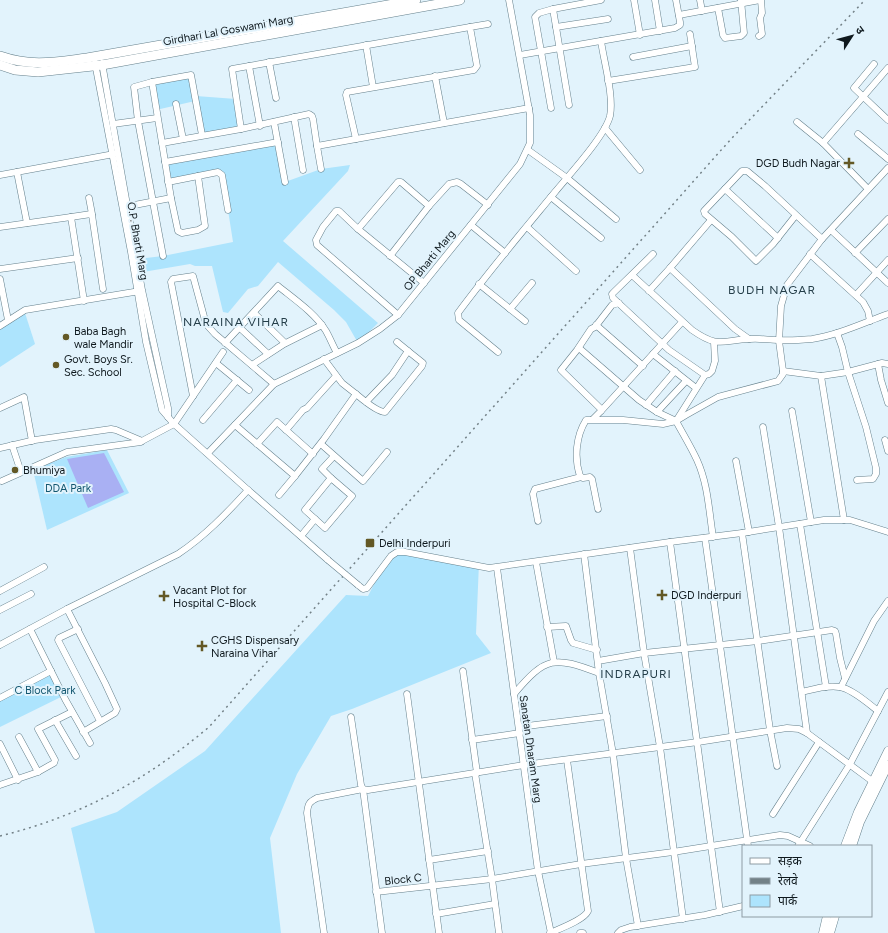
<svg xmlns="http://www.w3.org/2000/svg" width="888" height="933" font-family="Figtree,'Noto Sans Devanagari',sans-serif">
<rect width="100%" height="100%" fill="#e2f3fc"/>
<g fill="#ade4fd">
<polygon points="190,74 196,96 236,99 241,129 202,135 195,101 156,110 152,82"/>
<polygon points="278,142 285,182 321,169 350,165 348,171 283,241 378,323 358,343 346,322 334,310 278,262 258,286 248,289 228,313 223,312 212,266 195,266 190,264 143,272 144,262 146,258 163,256 233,242 228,210 220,173 168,182 165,162"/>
<polygon points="25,313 35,344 0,367 0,327"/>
<polygon points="107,450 129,493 47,530 33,470 66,457"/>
<polygon points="396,550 479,563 476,634 491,653 352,709 331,716 297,774 270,838 281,933 95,933 71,828 117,812 205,751 346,595 368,596 389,555"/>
<polygon points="51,671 63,696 0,727 0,698"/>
</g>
<polygon fill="#a9b0f3" points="104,453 124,492 88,508 67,459"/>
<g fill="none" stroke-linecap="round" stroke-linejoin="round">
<defs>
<g id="minor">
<polyline points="634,0 640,35"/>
<polyline points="655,0 660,31"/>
<polyline points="700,0 702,11"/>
<polyline points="718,8 723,35 725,38 741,36 744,33 741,0"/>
<polyline points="679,15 760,0"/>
<polyline points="556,27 608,19"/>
<polyline points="759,36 762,34 760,18 762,13 761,0"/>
<polyline points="366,45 373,87"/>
<polyline points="520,55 675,28 680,25 680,22 676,0"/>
<polyline points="633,57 692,46"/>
<polyline points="269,62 276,98"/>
<polyline points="95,63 131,252 146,342 162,410 174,424 248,490 328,560"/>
<polyline points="102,63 142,290 168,408 168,417"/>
<polyline points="874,64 854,88 888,120"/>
<polyline points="249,66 260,126"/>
<polyline points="435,76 444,123"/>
<polyline points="608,81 695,67 690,34"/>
<polyline points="152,82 171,198"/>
<polyline points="176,104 183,139"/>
<polyline points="569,105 553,9 601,0"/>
<polyline points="551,108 535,17 539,13 553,9"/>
<polyline points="294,117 303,170"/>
<polyline points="274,122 285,182"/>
<polyline points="797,122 823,143"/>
<polyline points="113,124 157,118"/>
<polyline points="605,128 640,170"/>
<polyline points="858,134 888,159"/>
<polyline points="356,139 346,95 347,92 474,70 477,66 470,27 488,24"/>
<polyline points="162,143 241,129"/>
<polyline points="317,146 313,119 312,116 309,114 241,129 232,69 470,27"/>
<polyline points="528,150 567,178 616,219"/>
<polyline points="165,162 278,142"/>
<polyline points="321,169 317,146 529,108"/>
<polyline points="17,172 27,223"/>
<polyline points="0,175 114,154"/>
<polyline points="168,182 198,176"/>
<polyline points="725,189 778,238"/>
<polyline points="868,189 823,143 888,68"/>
<polyline points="551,197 601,238"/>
<polyline points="89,198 92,214"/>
<polyline points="124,207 171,198 178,231 182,233 198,230 205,226 198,176 218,172 222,175 228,210"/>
<polyline points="796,215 773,244 756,261 732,237 705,214 704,211 742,171 747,171 765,186 822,239"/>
<polyline points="71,217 91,214 92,215 103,289"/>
<polyline points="711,220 670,268 735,329 749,339"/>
<polyline points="471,225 505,253"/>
<polyline points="0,227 71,217 84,301"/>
<polyline points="527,227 576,271"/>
<polyline points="358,229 398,182 401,182 429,206"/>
<polyline points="831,230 888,283"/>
<polyline points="855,253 888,219"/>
<polyline points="653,254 614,292 612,294 613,298 669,350 705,375 709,374 712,371 715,361 714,342"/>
<polyline points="810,254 863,302 868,311 870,321"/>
<polyline points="163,256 138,121 134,87 152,82 191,75 202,135"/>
<polyline points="390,256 429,206 449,184 457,182 461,184 488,205"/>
<polyline points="0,269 78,258"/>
<path d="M632,275L692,330C719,349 722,340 750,339C759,338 769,340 778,340C789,341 801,340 812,339C838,335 863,323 888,314"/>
<polyline points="0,279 8,320"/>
<polyline points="479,284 525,321"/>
<polyline points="649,291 670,268"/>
<polyline points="856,295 888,260"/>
<polyline points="510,309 532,283"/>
<polyline points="254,313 285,343"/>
<polyline points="398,315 317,245 316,240 323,227 336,211 339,211 358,229 424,283"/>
<polyline points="596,325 643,366"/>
<polyline points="0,326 25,310 140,291"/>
<polyline points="240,328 268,354"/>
<polyline points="837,333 842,347 848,372 866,427 876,468 876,474 873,479 857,480"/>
<polyline points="397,342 408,351"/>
<path d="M225,343L278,286C294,299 315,313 326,331C330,338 333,346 337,353"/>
<polyline points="579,348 639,400 657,412 676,421"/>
<path d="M498,352L459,320L458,313C489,271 522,232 555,192C569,175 605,136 610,116C614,96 604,62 601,41"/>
<polyline points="653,354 696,388"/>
<polyline points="216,363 249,390"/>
<polyline points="878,364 881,380 888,403"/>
<polyline points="252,365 284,344 322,325"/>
<polyline points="783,371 821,376 844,520"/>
<polyline points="821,376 848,372 882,363 888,364"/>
<path d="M356,394C362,399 377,412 385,412L422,366L423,363L408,351L392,375L366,402"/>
<polyline points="193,396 171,282 173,279 193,276 206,324 215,334 274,384"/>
<polyline points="646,405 675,371"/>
<polyline points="0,408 24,397 32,441"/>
<polyline points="601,411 682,322"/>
<polyline points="792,411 811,522"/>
<polyline points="657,412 686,381"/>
<polyline points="593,419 601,411 601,409 561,370 577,350 591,329 595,327 612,305 619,303"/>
<polyline points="203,420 237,380"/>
<polyline points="235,425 295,476 324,439 356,394 342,383 324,359"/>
<polyline points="763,427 779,527 807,733"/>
<polyline points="286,430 303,410 307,408 336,376"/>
<polyline points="885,440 888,451"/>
<polyline points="257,444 277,422 313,454"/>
<polyline points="321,444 363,481 387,452"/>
<polyline points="12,445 21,472"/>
<polyline points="0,448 35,440 111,429 116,430 142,441 174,424 223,352"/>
<polyline points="208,453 274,384 358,343 380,329 398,315 520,164 530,143 530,115 509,0"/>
<polyline points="736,461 749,532"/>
<polygon points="331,478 352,496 325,528 305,510"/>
<polyline points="331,478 322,469 334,456"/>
<polyline points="2,481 67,452 141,442"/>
<polyline points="279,495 295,476"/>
<path d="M598,509L592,479L590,477L583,478L580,476C574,458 576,436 586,420H623L663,424L676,421L705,375"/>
<polyline points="538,521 533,494 535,489 581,477"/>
<polyline points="800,524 826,687"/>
<polyline points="742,533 770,730 777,766"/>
<polyline points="301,536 315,519"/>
<path d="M713,537C709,511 708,484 697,460C691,447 683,434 676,421L686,415L718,397L778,381L783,374V371L779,341L781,306L787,285L822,239L888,168"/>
<polyline points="705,538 748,846"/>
<polyline points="670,542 720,912"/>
<polyline points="630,548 644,653 660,747 683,919"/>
<polyline points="584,554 599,673 613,754 626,858 638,926"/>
<polyline points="536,562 554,662"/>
<polyline points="497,568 538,871 551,933"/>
<polyline points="358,585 363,589 367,588 391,556 397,552 405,552 489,568 670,542 742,533 824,520 850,520 888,532"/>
<polyline points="0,591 44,567"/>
<polyline points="67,609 105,683 117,709 115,713 83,732"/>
<polyline points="0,610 31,594"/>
<polyline points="547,627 566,626 571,640 573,643 597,650"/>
<polyline points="30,629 65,699 90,743"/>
<polyline points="78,629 59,638 58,640 100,721"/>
<path d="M0,645L67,609L178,554C205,536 226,514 248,490"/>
<polyline points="598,661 644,653 758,641 832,630 835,631 836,634 840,658 845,678"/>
<polyline points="463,671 477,773"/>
<polyline points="841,687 874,621 888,601"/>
<path d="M802,692C814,689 827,685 839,687C851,688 869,704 878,711"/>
<polyline points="407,694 439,933"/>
<path d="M514,694C546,656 554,656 599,673"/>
<polyline points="0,698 51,671"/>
<polyline points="351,717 361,785 363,789 368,790 524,765 698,742 787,728 799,729 807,733 872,781"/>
<polyline points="55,720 76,756"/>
<polyline points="519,727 607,716"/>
<polyline points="19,737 38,772"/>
<polyline points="472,740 520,733"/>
<polyline points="0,744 18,780"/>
<polyline points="475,773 492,879 499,933"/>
<polyline points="0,785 38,772 54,763 55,760 38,729 72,712"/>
<polyline points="773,814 819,742"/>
<polyline points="798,846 850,764 888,692"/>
<polyline points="429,860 488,851"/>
<polyline points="376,892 492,879 581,864 673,852 780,835 788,836 810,846"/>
<polyline points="436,914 495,904"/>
<path d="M324,933L307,813C308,804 309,802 317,798L363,789L382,933"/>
<path d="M550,933C559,929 584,920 588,911L567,760"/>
<polyline points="580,933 583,933"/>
<polyline points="618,933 621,930 630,927 705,915 743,906"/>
</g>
<g id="tertiary">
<polyline points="845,846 858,812 888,751"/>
<polyline points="852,846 860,822 888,765"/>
<polyline points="823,933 827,916"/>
<polyline points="830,933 835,916"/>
</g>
<g id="secondary">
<path d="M0,56C32,67 55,62 87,58L416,0"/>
<polyline points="0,65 15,70 38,72 102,65 460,0"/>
</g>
</defs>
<use href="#minor" stroke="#65808c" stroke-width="7"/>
<use href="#tertiary" stroke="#65808c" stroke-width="9"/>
<use href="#secondary" stroke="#65808c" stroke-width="10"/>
<use href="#minor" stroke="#fff" stroke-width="6"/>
<use href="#tertiary" stroke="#fff" stroke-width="8"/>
<use href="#secondary" stroke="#fff" stroke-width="9"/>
<path stroke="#738187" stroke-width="1.5" stroke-dasharray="2 4" stroke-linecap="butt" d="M0,836C81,816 145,781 209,727L731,139L865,0"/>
<defs>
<polyline id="minor-bridge" points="328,560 358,585"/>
</defs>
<use href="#minor-bridge" stroke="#65808c" stroke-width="7" stroke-linecap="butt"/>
<use href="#minor-bridge" stroke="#fff" stroke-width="6"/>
</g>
<g fill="#635825" stroke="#e2f3fc" stroke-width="1.5">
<path d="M847 157h4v4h4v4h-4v4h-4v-4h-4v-4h4z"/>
<circle cx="66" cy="337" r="4"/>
<circle cx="56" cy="365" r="4"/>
<circle cx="15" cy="470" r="4"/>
<rect x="365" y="538" width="10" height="10" rx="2"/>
<path d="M660 589h4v4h4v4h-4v4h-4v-4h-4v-4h4z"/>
<path d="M162 590h4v4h4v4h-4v4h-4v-4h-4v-4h4z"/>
<path d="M200 640h4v4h4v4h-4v4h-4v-4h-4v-4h4z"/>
</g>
<g text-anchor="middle" stroke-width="4" stroke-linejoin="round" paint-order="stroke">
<g font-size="11" fill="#0f191e" stroke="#e2f3fc">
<text transform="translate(228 30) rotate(-10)" y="4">Girdhari Lal Goswami Marg</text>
<text transform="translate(138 241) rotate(80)" y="4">O.P. Bharti Marg</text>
<text transform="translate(429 260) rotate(-51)" y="4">OP Bharti Marg</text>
<text transform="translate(531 749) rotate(82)" y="4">Sanatan Dharam Marg</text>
<text transform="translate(403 879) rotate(-6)" y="4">Block C</text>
</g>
<g font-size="11" fill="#0f191e" stroke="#e2f3fc" text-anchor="start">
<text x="840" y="167" text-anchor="end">DGD Budh Nagar</text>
<text x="74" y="335">Baba Bagh<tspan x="74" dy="13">wale Mandir</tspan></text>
<text x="64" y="363">Govt. Boys Sr.<tspan x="64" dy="13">Sec. School</tspan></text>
<text x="23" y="474">Bhumiya</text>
<text x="379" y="547">Delhi Inderpuri</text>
<text x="173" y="594">Vacant Plot for<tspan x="173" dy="13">Hospital C-Block</tspan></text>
<text x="671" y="599">DGD Inderpuri</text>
<text x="211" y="644">CGHS Dispensary<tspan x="211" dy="13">Naraina Vihar</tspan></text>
</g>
<g font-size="11" fill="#12566f" stroke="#e2f3fc">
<text x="68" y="492">DDA Park</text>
<text x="45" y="694">C Block Park</text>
</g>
<g font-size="12" letter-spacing="1" fill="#253e49" stroke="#e2f3fc">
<text x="772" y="294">BUDH NAGAR</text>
<text x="236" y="326">NARAINA VIHAR</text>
<text x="636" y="678">INDRAPURI</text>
</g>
</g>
<rect x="742" y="845" width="130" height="72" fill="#e2f3fc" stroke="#8e9ca3"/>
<rect x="750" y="858" width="20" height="6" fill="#ffffff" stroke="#8e9ca3"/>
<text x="778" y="865" font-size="12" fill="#0f191e">सड़क</text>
<rect x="750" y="878" width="20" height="6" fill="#738187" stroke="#8e9ca3"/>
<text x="778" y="885" font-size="12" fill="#0f191e">रेलवे</text>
<rect x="750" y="895" width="20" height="12" fill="#ade4fd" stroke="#8e9ca3"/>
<text x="778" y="905" font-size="12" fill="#0f191e">पार्क</text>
<g transform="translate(852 36) rotate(54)" stroke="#e2f3fc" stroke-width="3" paint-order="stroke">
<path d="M0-3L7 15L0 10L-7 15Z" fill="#0f191e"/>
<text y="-6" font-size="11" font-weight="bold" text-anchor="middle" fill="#0f191e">उ</text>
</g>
</svg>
